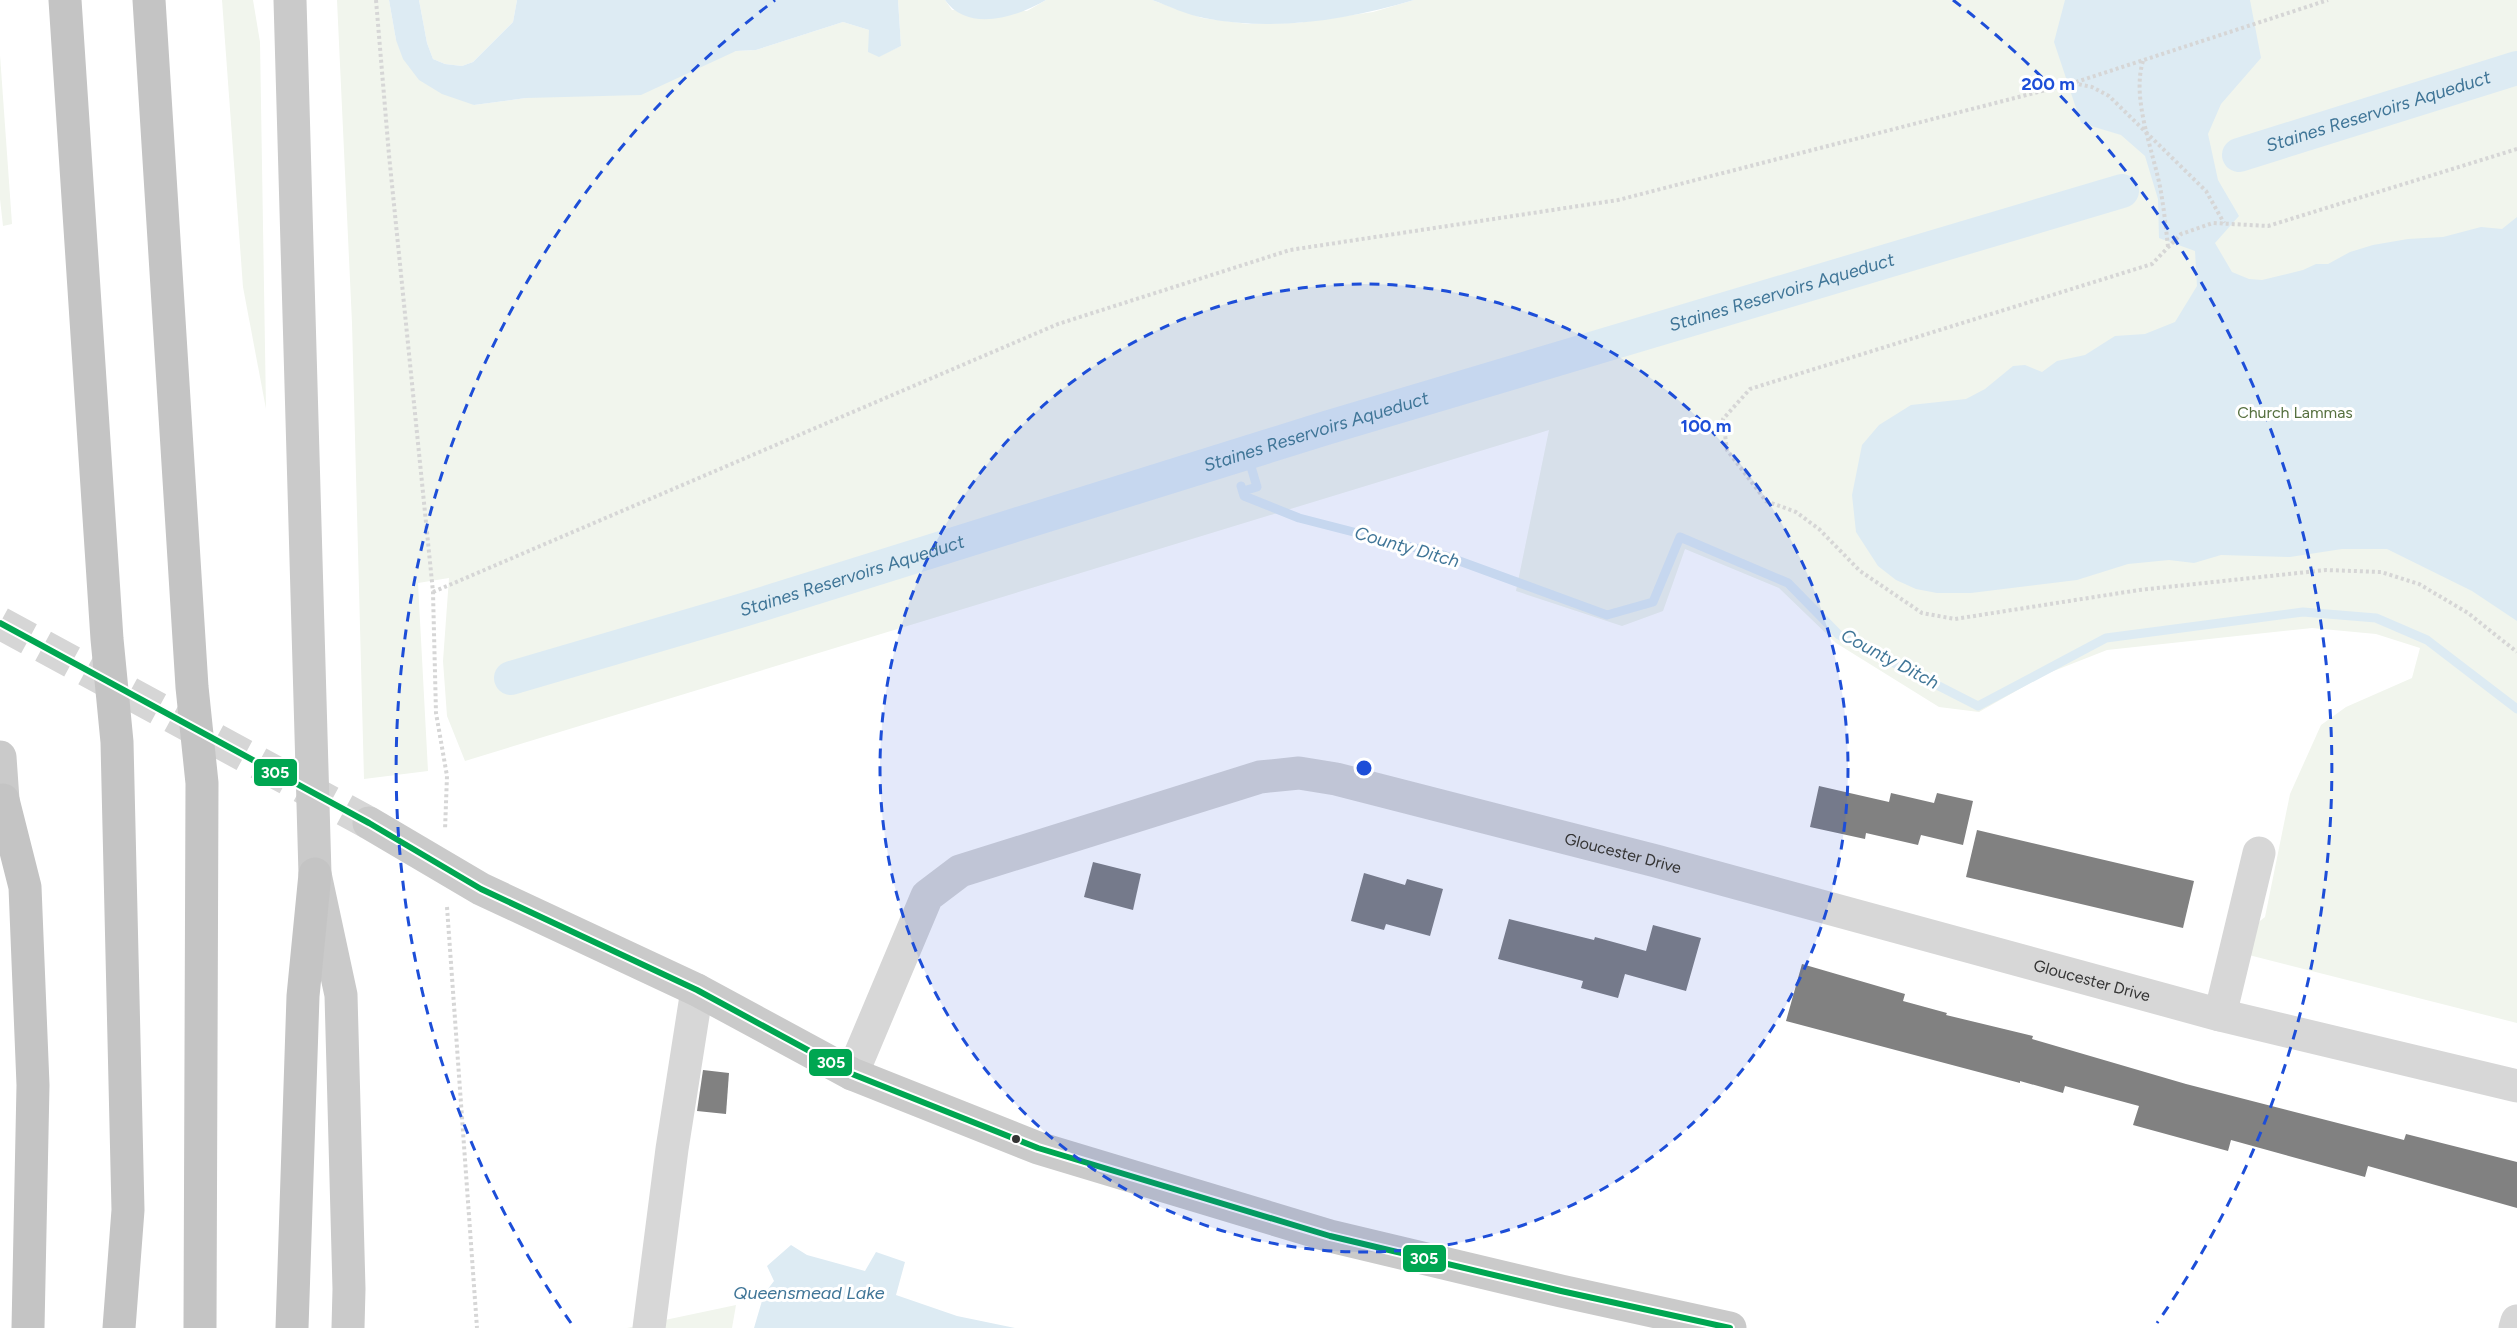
<svg xmlns="http://www.w3.org/2000/svg" width="2517" height="1328" font-family="Figtree,sans-serif">
<rect width="100%" height="100%" fill="#fff"/>
<g fill="#f1f5ed">
<polygon points="222,0 253,0 260,42 266,409 243,287"/>
<polygon points="337,0 389,0 396,40 474,105 526,98 736,51 756,50 843,22 869,30 890,51 901,46 898,0 945,0 952,10 1027,11 1046,0 1152,0 1202,18 1248,24 1297,23 1373,12 1414,0 2517,0 2517,1023 2241,953 2246,932 2265,917 2290,794 2321,725 2346,707 2412,678 2420,648 2376,634 2312,628 2107,650 2046,674 1979,712 1939,707 1836,643 1779,588 1685,549 1663,611 1622,626 1516,591 1549,430 465,761 447,716 443,661 449,578 418,583 428,771 364,779 352,323"/>
<polygon points="419,0 517,0 513,22 473,62 462,66 445,64 433,59 427,43"/>
<polygon points="0,55 12,224 3,226 0,199"/>
<polygon points="736,1305 732,1328 627,1328"/>
</g>
<g fill="#ddebf3">
<polygon points="389,0 419,0 427,43 433,59 445,64 462,66 473,62 513,22 517,0 898,0 901,46 879,57 868,52 869,30 843,22 756,50 736,51 641,95 526,98 474,105 442,94 419,80 403,59 396,40"/>
<path d="M945,0H1046C1017,17 968,33 945,0Z"/>
<path d="M1152,0H1414C1347,20 1274,32 1204,18C1187,15 1169,6 1152,0Z"/>
<polygon points="2065,0 2250,0 2261,58 2221,104 2208,134 2218,180 2239,216 2215,243 2232,272 2249,279 2262,280 2303,270 2316,264 2328,264 2350,252 2373,245 2408,239 2443,237 2481,227 2502,229 2517,217 2517,621 2472,591 2387,549 2342,549 2290,557 2221,555 2194,563 2169,560 2128,564 2077,580 1971,593 1937,593 1916,589 1896,580 1878,566 1856,532 1852,495 1862,445 1879,425 1911,405 1966,399 1985,389 2013,366 2025,365 2042,372 2057,361 2085,355 2115,336 2145,334 2175,322 2197,286 2195,251 2159,238 2158,199 2145,156 2121,135 2081,123 2054,42"/>
<polygon points="791,1245 807,1255 865,1271 876,1252 905,1262 896,1295 957,1316 1015,1328 754,1328 764,1294 774,1281 767,1266"/>
</g>
<g fill="none" stroke-linecap="round" stroke-linejoin="round">
<g stroke="#ddebf3" stroke-width="9">
<polyline points="1241,486 1244,496 1299,518 1443,555 1607,615 1653,602 1680,537 1788,583 1839,635 1978,706 2106,638 2303,612 2376,618 2427,640 2517,709"/>
<polyline points="1243,491 1257,487 1247,453"/>
</g>
<g stroke="#ddebf3" stroke-width="34">
<path id="s1" d="M2239,155L2517,68"/>
<path id="s2" d="M511,678L743,610L1326,428L2122,191"/>
</g>
</g>
<g fill="#818181">
<polygon points="1819,786 1889,802 1891,793 1934,803 1937,793 1973,801 1963,845 1921,835 1918,845 1866,833 1865,839 1810,827"/>
<polygon points="1977,830 2194,881 2183,928 1966,877"/>
<polygon points="1093,862 1141,874 1133,910 1084,897"/>
<polygon points="1364,873 1405,885 1407,879 1443,889 1430,936 1386,924 1384,930 1351,921"/>
<polygon points="1509,919 1594,940 1595,937 1646,951 1653,925 1701,938 1686,991 1625,974 1618,998 1581,988 1583,981 1498,959"/>
<polygon points="1802,964 1905,994 1903,1001 1947,1013 1946,1015 2033,1036 2032,1039 2186,1084 2404,1140 2406,1134 2517,1162 2517,1208 2368,1166 2365,1177 2231,1140 2228,1151 2133,1125 2139,1106 2065,1086 2063,1093 2020,1081 2020,1083 1786,1021"/>
<polygon points="703,1070 729,1073 726,1114 697,1111"/>
</g>
<g fill="none" stroke-linecap="round" stroke-linejoin="round">
<polyline stroke="#d6d6d6" stroke-width="33" stroke-dasharray="33 16" stroke-linecap="butt" points="0,623 369,823"/>
<g stroke="#d6d6d6" stroke-width="4" stroke-dasharray="3 3" stroke-linecap="butt">
<polyline points="376,0 389,155 433,592 436,713 447,776 445,830"/>
<path d="M2143,61C2131,100 2154,152 2161,192C2164,210 2166,228 2168,247"/>
<polyline points="2073,83 2092,87 2109,96 2206,191 2224,223"/>
<polyline points="2517,149 2268,226 2213,223 2181,234 2152,264 1750,389 1723,419 1727,450 1766,501 1796,512 1819,529 1860,571 1922,613 1955,619 2139,590 2326,570 2381,572 2419,584 2468,613 2517,652"/>
<polyline points="433,592 1058,324 1290,250 1618,200 2073,83 2328,0"/>
<polyline points="447,907 477,1328"/>
</g>
<g stroke="#d7d7d7" stroke-width="33">
<polyline points="2220,1015 2259,853"/>
<path id="s3" d="M852,1074L927,896L960,871L1260,777L1299,773L1336,779L1656,861L2220,1015L2517,1086"/>
<polyline points="649,1328 672,1149 697,990"/>
<polyline points="2515,1328 2517,1321"/>
</g>
<g stroke="#cacaca" stroke-width="33">
<polyline points="290,0 315,874 341,995 349,1289 348,1328"/>
<polyline points="0,757 3,800 0,819"/>
<polyline points="369,823 481,889 697,990 852,1074 1038,1148 1330,1236 1561,1291 1730,1328"/>
</g>
<g stroke="#c4c4c4" stroke-width="33">
<polyline points="65,0 107,639 117,742 128,1210 119,1328"/>
<polyline points="149,0 192,687 202,783 200,1328"/>
<polyline points="3,800 25,887 33,1085 28,1328"/>
<polyline points="292,1328 303,996 315,874"/>
</g>
<defs>
<polyline id="bus-1" points="0,623 369,823 481,889 697,990 852,1074 1038,1148 1330,1236 1561,1291 1730,1328"/>
</defs>
<use href="#bus-1" stroke="#fff" stroke-width="10"/>
<use href="#bus-1" stroke="#00a651" stroke-width="6"/>
</g>
<circle cx="1364" cy="768" r="484" fill="#1d4ed8" fill-opacity=".12"/>
<g fill="none" stroke="#1d4ed8" stroke-width="3" stroke-dasharray="10 8">
<circle cx="1364" cy="768" r="484"/>
<path d="M571 1323A968 968 0 0 1 775 0M1953 0A968 968 0 0 1 2157 1323"/>
</g>
<circle fill="#333" stroke="#fff" stroke-width="2" cx="1016" cy="1139" r="5"/>
<g text-anchor="middle" stroke-width="6" stroke-linejoin="round" paint-order="stroke">
<g font-size="16" fill="#56703f" stroke="#fff">
<text x="2295" y="418">Church Lammas</text>
</g>
<g font-size="16" fill="#333" stroke="#fff">
<text dy="6" stroke="none"><textPath href="#s3" startOffset="922">Gloucester Drive</textPath></text>
<text dy="6" stroke="none"><textPath href="#s3" startOffset="1408">Gloucester Drive</textPath></text>
</g>
<g font-size="18" font-style="italic" fill="#3f7597" stroke="#fff">
<text dy="6" stroke="none"><textPath href="#s1" startOffset="146">Staines Reservoirs Aqueduct</textPath></text>
<text dy="6" stroke="none"><textPath href="#s2" startOffset="1328">Staines Reservoirs Aqueduct</textPath></text>
<text dy="6" stroke="none"><textPath href="#s2" startOffset="842">Staines Reservoirs Aqueduct</textPath></text>
<text transform="translate(1407 547) rotate(16)" y="6">County Ditch</text>
<text dy="6" stroke="none"><textPath href="#s2" startOffset="356">Staines Reservoirs Aqueduct</textPath></text>
<text transform="translate(1890 659) rotate(28)" y="6">County Ditch</text>
<text x="809" y="1299">Queensmead Lake</text>
</g>
</g>
<circle cx="1364" cy="768" r="9" fill="#1d4ed8" stroke="#fff" stroke-width="3"/>
<g font-size="18" text-anchor="middle" font-weight="bold" fill="#1d4ed8" stroke="#fff" stroke-width="6" stroke-linejoin="round" paint-order="stroke">
<text x="2048" y="90">200 m</text>
<text x="1706" y="432">100 m</text>
</g>
<g stroke="#fff" stroke-width="2">
<rect x="253" y="758" width="45" height="29" rx="6" fill="#00a651"/>
<rect x="808" y="1048" width="45" height="29" rx="6" fill="#00a651"/>
<rect x="1402" y="1244" width="45" height="29" rx="6" fill="#00a651"/>
</g>
<g font-size="16" text-anchor="middle" font-weight="bold" fill="#fff">
<text x="275" y="778">305</text>
<text x="831" y="1068">305</text>
<text x="1424" y="1264">305</text>
</g>
</svg>
